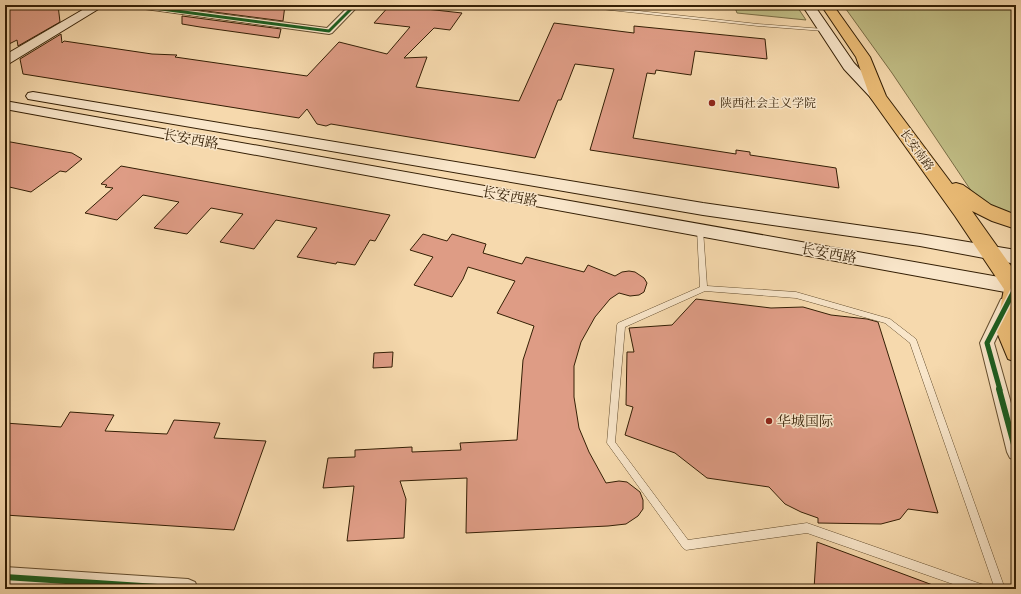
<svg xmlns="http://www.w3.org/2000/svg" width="1021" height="594" font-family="Cardo,'Noto Serif SC',serif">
<rect width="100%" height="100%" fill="#f6d9ad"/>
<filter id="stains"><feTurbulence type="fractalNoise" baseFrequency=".005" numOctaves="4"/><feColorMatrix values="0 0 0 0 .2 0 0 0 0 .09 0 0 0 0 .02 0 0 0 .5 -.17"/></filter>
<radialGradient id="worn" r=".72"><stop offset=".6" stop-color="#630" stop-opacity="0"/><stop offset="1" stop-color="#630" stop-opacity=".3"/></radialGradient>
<g fill="#c1be86" stroke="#7a6e46">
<polygon points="734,5 796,5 806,20 737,13"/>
<polygon points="843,5 1016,5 1016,219 976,198 892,73"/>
</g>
<g fill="#de9c85" stroke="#341f05">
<polygon points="5,5 58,5 60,22 18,46 17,40 5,46"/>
<polygon points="183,5 285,5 283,21 183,8"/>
<polygon points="390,5 462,13 450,30 434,28 404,58 427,57 416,87 519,101 554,23 634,33 634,26 765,39 767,59 695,51 691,75 656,70 655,74 647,73 633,138 736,154 736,150 750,152 750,155 836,168 839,188 590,150 614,69 575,64 561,100 558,100 535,158 331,124 326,126 317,124 307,109 299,118 23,74 20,59 61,34 62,43 64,41 152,54 177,55 175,57 307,76 339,42 387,54 410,27 374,23"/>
<polygon points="182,16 281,29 279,38 200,27 182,24"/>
<polygon points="5,141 72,153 82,159 66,172 60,171 31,192 5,186"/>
<polygon points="121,166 390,215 375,241 370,240 355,265 337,262 336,264 297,257 317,228 276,220 254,249 220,242 243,214 211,208 187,234 154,228 179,202 143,195 117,220 85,213 113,188 105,187 107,185 101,184"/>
<polygon points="423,234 447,241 452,234 486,244 483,253 522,264 526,257 584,272 588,265 615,276 622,272 629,271 635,272 644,278 647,283 644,292 639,295 630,296 619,293 610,299 595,317 581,342 574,366 574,397 579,428 589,452 606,483 619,481 627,482 640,492 643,500 643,509 638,516 626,524 608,526 466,533 467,478 400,481 406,499 404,538 347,541 354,486 323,488 328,458 355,457 355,450 412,447 412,452 461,450 460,443 517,440 523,360 534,326 497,313 515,281 468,267 463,279 452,297 414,285 433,257 410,250"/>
<polygon points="696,299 771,308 803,307 831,315 867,319 878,322 938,513 908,509 900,519 881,524 818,523 818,518 801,512 785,504 769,487 707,478 675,453 625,435 633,407 626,405 627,352 634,352 629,328 672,325"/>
<polygon points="393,352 392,367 373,368 374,353"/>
<polygon points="70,412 114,415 105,431 167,434 174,420 220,423 214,438 266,441 234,530 5,515 5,423 61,427"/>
<polygon points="817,542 938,587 937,589 814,589"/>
</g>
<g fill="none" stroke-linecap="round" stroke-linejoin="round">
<defs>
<g id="lane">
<polygon points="571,5 584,5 758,24 824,29 826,30 824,31 758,26 573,6"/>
<polygon points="698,228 700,228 703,230 707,286 796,292 890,319 916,339 1005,589 995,589 910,343 885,323 796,298 705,291 625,327 615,442 688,540 807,523 981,584 985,585 986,589 967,589 807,533 686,550 683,548 607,443 617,325 618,323 700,287 697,230"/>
</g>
<g id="street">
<polygon points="127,5 149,5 327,28 350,5 359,5 332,33 329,34 131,7"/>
<polygon points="1006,298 1011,299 1013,303 994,343 1016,421 1016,460 1010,458 1007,452 980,343 1001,299"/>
<polygon points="5,567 188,579 195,582 198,589 37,589 5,587"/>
</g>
<g id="secondary">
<polygon points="91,5 105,5 10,63 5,64 5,55"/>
<polygon points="802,5 814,5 854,63 883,94 885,97 883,100 878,101 873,100 844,69"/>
<polygon points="33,92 703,203 920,234 1016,250 1016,264 920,246 703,215 28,99 26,96 28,93"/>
<polygon points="5,101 1016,280 1016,294 5,109"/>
</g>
<polygon id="primary" points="821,5 833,5 870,57 886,96 952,184 956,183 963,185 991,205 1016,215 1016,229 992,221 972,211 1016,273 1016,362 1008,359 996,330 1004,289 955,216 870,97 856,57"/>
</defs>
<use href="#lane" stroke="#644e2f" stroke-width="1"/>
<use href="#street" stroke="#644e2f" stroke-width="2"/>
<use href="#secondary" stroke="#341f05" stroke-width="2"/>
<use href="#primary" stroke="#341f05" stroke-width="2"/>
<use href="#lane" fill="#f9e6ca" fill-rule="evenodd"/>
<use href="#street" fill="#f9e6ca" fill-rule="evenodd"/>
<use href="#secondary" fill="#f9e6ca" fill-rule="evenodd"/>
<use href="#primary" fill="#ebbc76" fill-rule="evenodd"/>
<defs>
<polyline id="cycleway-far2" points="131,5 329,31 355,5"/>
<polyline id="cycleway-far1" points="1000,390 987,343 1016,287"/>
<g id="cycleway">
<polyline points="999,389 1016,452"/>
<polyline points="5,577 188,589"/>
</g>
</defs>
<use href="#cycleway-far2" stroke="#f9e6ca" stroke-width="4.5"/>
<use href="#cycleway-far1" stroke="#f9e6ca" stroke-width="8"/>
<use href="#cycleway" stroke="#f9e6ca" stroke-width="9"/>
<use href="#cycleway-far2" stroke="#1b5e20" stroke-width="3"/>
<use href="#cycleway-far1" stroke="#1b5e20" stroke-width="5"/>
<use href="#cycleway" stroke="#1b5e20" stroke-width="6"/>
</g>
<g fill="#8f2418" stroke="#f9e6ca" stroke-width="1.5">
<circle cx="712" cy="103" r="4"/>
<circle cx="769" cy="421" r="4"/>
</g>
<g text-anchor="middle" stroke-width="3" stroke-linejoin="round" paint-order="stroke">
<g font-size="12" fill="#341f05" stroke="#f9e6ca" text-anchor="start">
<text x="720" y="107">陕西社会主义学院</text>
</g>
<g font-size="12" fill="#341f05" stroke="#f9e6ca">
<text transform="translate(917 150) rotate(54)" y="4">长安南路</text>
</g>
<g font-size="14" fill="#341f05" stroke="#f9e6ca">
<text transform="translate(191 139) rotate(10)" y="5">长安西路</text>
<text transform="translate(510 196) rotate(10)" y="5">长安西路</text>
<text transform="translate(829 253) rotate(10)" y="5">长安西路</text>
</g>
<g font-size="14" fill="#341f05" stroke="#f9e6ca" text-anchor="start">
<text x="777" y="426">华城国际</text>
</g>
</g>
<rect width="1021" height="594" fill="none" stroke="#f6d9ad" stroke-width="20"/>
<rect x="6" y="6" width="1009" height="582" fill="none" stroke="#341f05" stroke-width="2"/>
<rect x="10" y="10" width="1001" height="574" fill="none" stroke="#341f05"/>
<rect width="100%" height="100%" filter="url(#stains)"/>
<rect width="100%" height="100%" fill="url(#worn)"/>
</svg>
